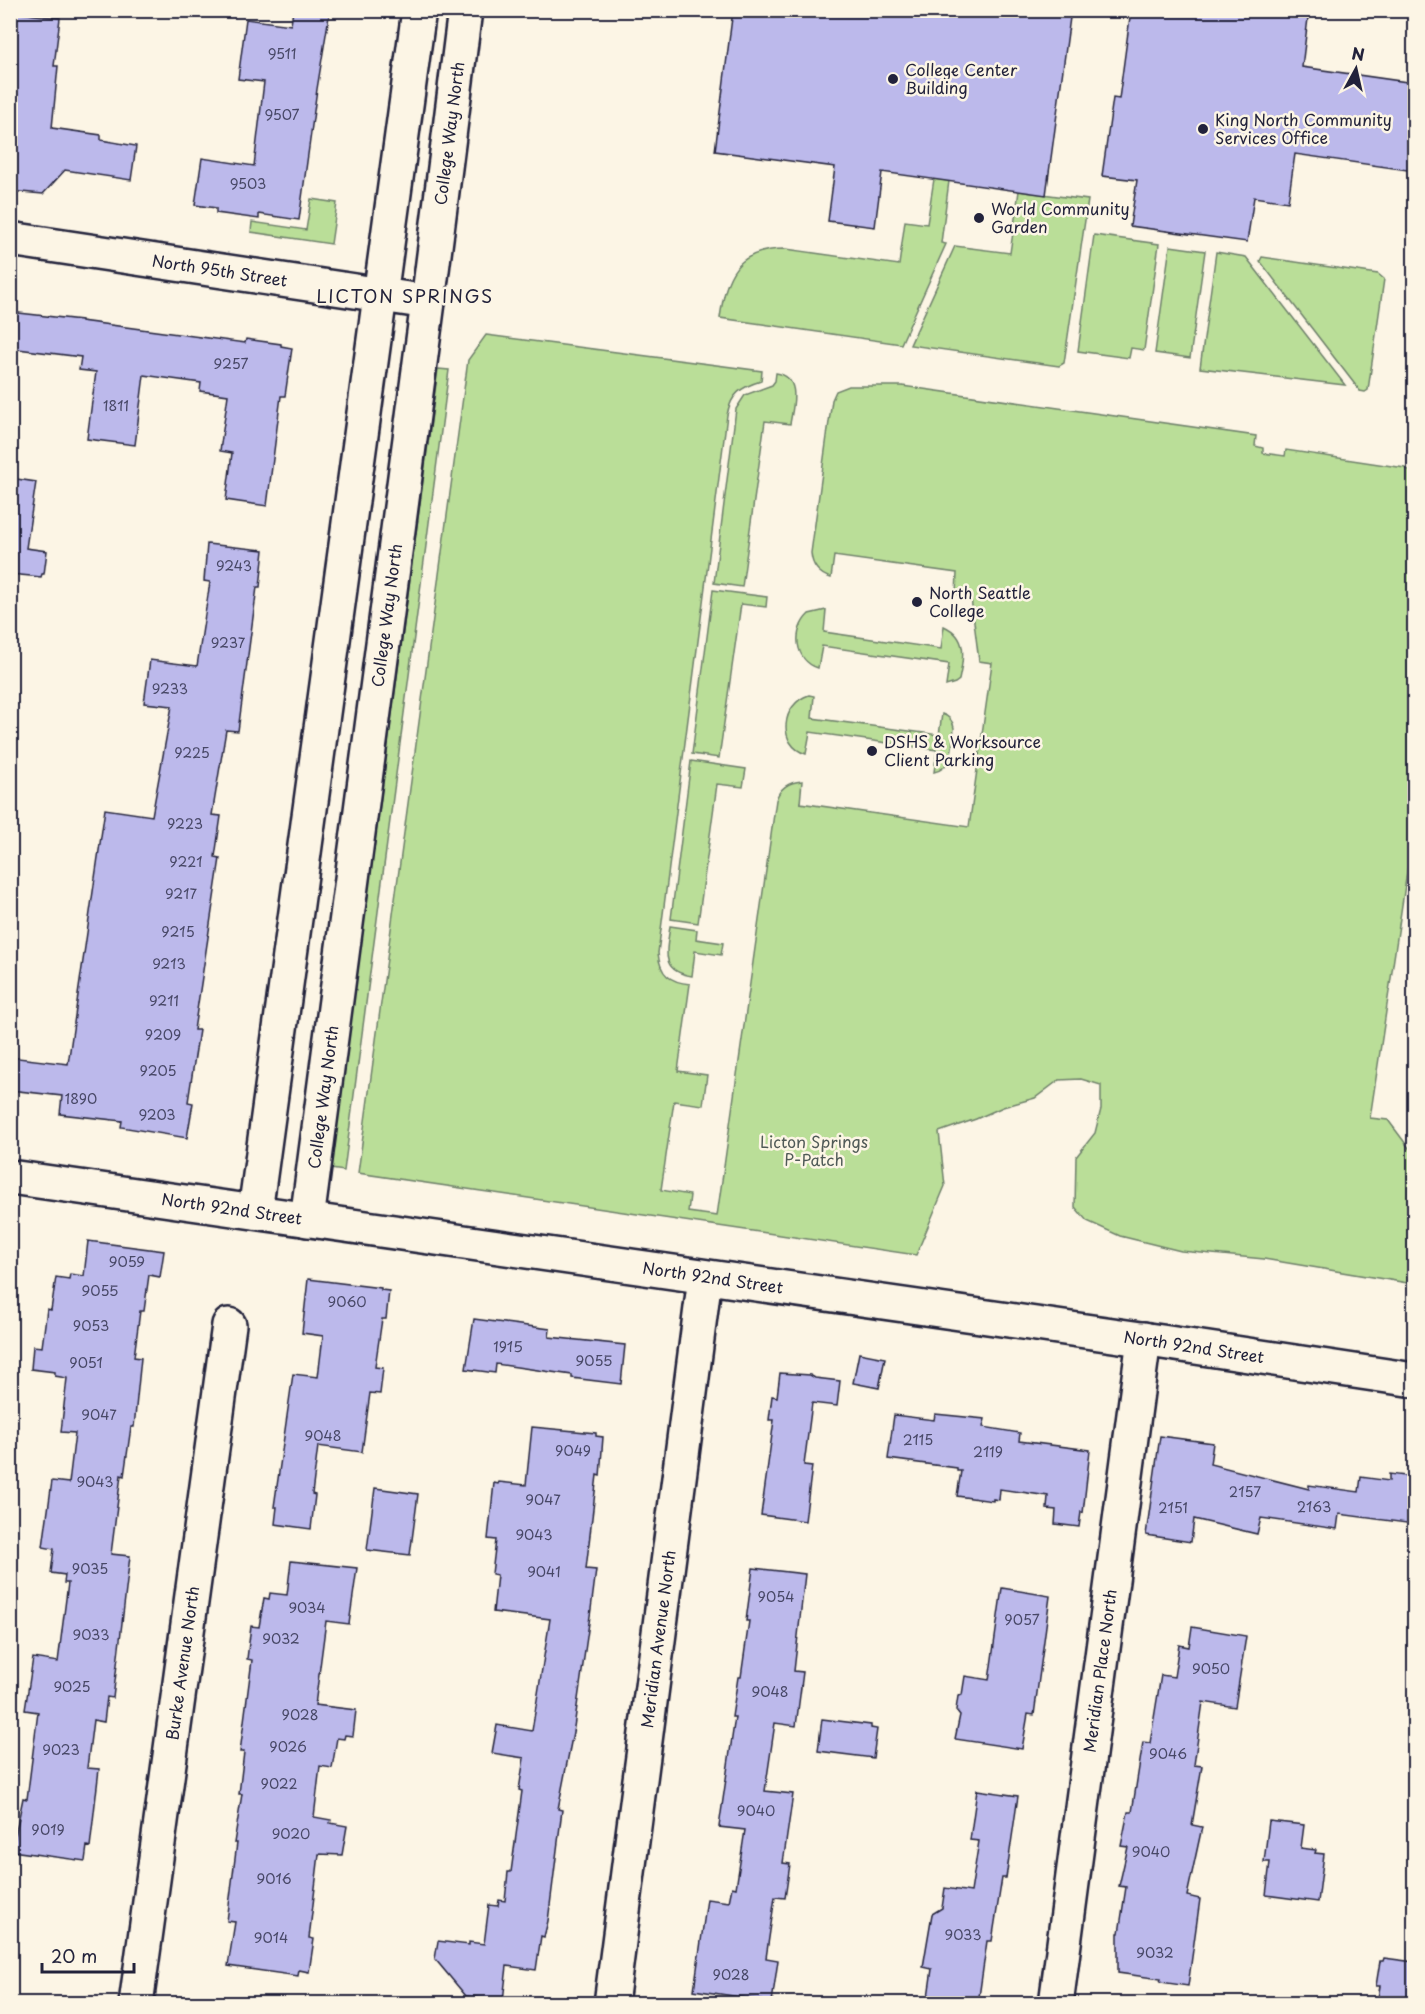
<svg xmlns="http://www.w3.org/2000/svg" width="1425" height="2014" font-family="'Playpen Sans',sans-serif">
<rect width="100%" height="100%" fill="#fcf5e5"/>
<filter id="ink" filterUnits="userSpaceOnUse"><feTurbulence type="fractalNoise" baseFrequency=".0167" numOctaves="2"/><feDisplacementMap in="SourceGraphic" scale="12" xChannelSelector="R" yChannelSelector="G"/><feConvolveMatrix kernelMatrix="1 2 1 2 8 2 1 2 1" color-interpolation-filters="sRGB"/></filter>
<g filter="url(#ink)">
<g fill="#bade98" stroke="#6e806a" stroke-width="1.5">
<path d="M934,179L949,181L941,243L946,244L901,344L720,318C726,275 736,249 786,249L899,265L905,221L927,224Z"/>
<polygon points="1019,191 1088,200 1064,363 1059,366 910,345 955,246 1010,253"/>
<polygon points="311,199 337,203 331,244 251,232 252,222 306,230"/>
<polygon points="1094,235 1159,244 1144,350 1131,348 1129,358 1078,351"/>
<polygon points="1170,246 1205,251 1190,358 1155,353"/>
<polygon points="1216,252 1246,257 1345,385 1200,368"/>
<polygon points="1262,257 1378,274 1384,279 1368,390 1365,392 1360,391 1260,261"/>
<path d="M486,335L762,371L761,381C741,387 731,394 727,415L658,953C660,975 670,982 690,984L678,1071L707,1075L703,1105L674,1101L661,1190L690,1195L688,1212L717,1216L776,800C780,787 789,782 802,781L800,803L969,827L992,663L979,661L971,598L956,594L957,573L834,556L831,578C818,574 812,566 811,553L832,400L836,391L849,386H902L1256,436L1255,446L1263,448V453L1285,456L1286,450L1405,468L1414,474V825L1370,1118L1388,1120L1409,1148L1414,1149V1284L1264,1259L1181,1251L1120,1236L1087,1221L1075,1207L1076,1157L1095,1133L1101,1109V1085L1081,1079L1059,1080L1035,1098L1003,1107L976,1119L939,1132L945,1186L916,1255L358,1173L468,360Z"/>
<polygon points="438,369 449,370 344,1171 331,1169"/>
<path d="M776,373C802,377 793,406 790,424L765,421L742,587L714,583L736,409L745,395L772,385L775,381Z"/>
<polygon points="713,590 767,597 766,607 741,604 719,758 692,754"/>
<path d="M826,610L824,632L941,649L944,626C968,637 964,658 959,680L955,683L946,686L949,664L822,646L818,668C794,660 792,630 809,614Z"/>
<path d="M809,695L814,696L812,718L939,735L942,714C949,716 953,721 954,728C952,745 954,768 934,772L937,750L810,732L806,754C777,745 781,704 809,695Z"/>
<polygon points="691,761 746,769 743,787 717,784 698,923 671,919"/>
<path d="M670,926L697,930L696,939L723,943L721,955L695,951L692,976C659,971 667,951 670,926Z"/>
</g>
<g fill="#bcb9eb" stroke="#22223b" stroke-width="1.5">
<polygon points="293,10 330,10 317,89 299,220 259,214 259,219 216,213 216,208 195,205 202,158 254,166 264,82 238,79 246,19 291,25"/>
<polygon points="733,10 1071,10 1046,195 882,172 875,227 828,221 835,167 715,151"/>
<polygon points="1131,10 1309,10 1302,67 1414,83 1414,171 1295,154 1288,202 1254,197 1247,242 1130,226 1137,180 1102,176 1113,98 1119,99"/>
<polygon points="10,12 60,18 54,66 58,66 52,128 101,135 101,140 136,146 131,180 65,170 43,194 10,191"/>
<polygon points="10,312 81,320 81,321 245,343 246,339 281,344 281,346 292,348 285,396 281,396 267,506 226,500 232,453 220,451 228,395 200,391 201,383 144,375 135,445 87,439 96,372 79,370 81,357 10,348"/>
<polygon points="10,478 36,482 26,548 47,551 44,574 42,574 41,577 10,574"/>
<polygon points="207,544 264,550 260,587 257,587 238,731 226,730 212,815 221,816 215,857 220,858 194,1030 199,1030 188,1102 193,1103 187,1138 121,1127 122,1121 60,1114 62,1096 10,1090 10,1057 68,1064 105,809 152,816 172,706 144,703 150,660 197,666 210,582 204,581"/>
<polygon points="88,1241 164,1251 160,1277 149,1275 144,1311 140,1311 134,1357 141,1358 134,1427 131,1427 124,1476 121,1475 111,1554 130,1556 113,1698 107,1697 104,1722 93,1720 87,1768 99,1769 90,1847 87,1846 85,1861 12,1851 23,1798 27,1799 38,1712 25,1710 33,1658 58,1662 68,1583 64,1583 65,1575 51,1573 54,1549 43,1547 52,1481 69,1483 75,1433 61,1432 67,1378 55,1376 55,1372 31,1369 33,1346 42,1347 47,1309 51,1310 56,1277 69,1279 70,1274 84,1276"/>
<polygon points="308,1279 381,1288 381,1290 389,1291 386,1319 382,1319 375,1367 383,1368 380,1394 370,1393 362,1452 318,1446 312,1494 315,1495 311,1529 275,1524 277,1507 274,1507 293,1374 318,1377 323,1336 302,1333"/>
<polygon points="474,1319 550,1329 549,1337 625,1345 621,1384 572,1378 572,1375 496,1364 495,1373 466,1369"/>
<polygon points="859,1353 885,1358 879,1388 853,1383"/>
<polygon points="780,1373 810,1375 815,1378 840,1381 837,1406 812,1403 804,1465 812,1466 805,1521 761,1515 774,1420 769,1420 772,1396 777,1397"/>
<polygon points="935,1414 985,1419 983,1427 1020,1433 1019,1441 1090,1450 1083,1513 1081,1512 1079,1527 1055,1524 1056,1510 1047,1509 1048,1496 1000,1489 999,1500 993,1499 993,1501 957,1496 961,1471 957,1471 957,1468 888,1459 894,1415 934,1420"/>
<polygon points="532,1427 596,1433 596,1436 603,1437 600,1476 597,1475 586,1569 596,1570 591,1609 574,1727 558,1809 562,1810 548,1921 544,1937 541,1936 536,1970 507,1966 503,2001 466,1996 435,1959 438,1941 469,1945 469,1942 484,1944 489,1905 498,1906 499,1900 505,1901 508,1872 511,1872 522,1791 519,1790 524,1758 492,1753 497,1725 532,1731 550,1619 493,1612 497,1575 492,1574 496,1540 488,1539 494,1483 498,1484 499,1482 526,1485"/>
<polygon points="1160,1436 1213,1443 1210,1464 1309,1489 1309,1485 1359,1492 1361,1477 1389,1481 1389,1474 1414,1477 1414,1524 1339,1514 1337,1529 1261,1518 1257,1534 1194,1519 1191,1542 1146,1535"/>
<polygon points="375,1488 418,1494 410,1555 367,1550"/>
<polygon points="291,1561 357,1568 349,1624 326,1621 315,1705 356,1710 353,1736 345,1735 344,1739 337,1738 332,1768 320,1766 314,1817 331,1820 330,1823 347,1826 342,1855 319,1854 309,1938 314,1939 309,1972 299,1970 298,1976 228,1966 235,1922 227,1921 237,1843 234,1843 242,1794 239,1794 244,1752 240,1752 252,1660 247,1659 251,1626 259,1627 264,1598 269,1599 270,1593 287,1595"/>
<polygon points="753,1568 805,1574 794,1671 803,1672 796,1726 775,1723 765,1791 793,1794 783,1863 790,1864 785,1898 775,1897 766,1958 778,1960 772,2002 694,1990 707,1899 729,1902 732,1887 736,1888 745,1830 719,1827 735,1717 732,1717 738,1677 741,1677 749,1621 746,1621"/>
<polygon points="1002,1588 1050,1596 1034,1715 1028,1714 1022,1749 955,1739 960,1715 956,1710 958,1696 962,1695 965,1676 989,1680"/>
<polygon points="1192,1627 1246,1636 1235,1707 1203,1702 1194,1765 1202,1766 1192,1825 1202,1827 1187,1896 1200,1899 1188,1986 1160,1982 1161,1979 1118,1973 1118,1933 1119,1933 1126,1887 1119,1886 1128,1847 1121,1846 1128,1812 1132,1812 1143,1742 1150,1743 1161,1675 1174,1677 1179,1645 1189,1647"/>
<polygon points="822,1719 871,1725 871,1728 877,1729 873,1758 818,1751"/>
<polygon points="977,1790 1018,1796 1006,1878 1002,1878 992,1941 987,1941 978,2004 927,2004 932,1969 923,1967 932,1914 942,1908 945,1888 971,1892 979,1841 970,1840"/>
<polygon points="1269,1821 1304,1825 1301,1848 1316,1850 1315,1853 1324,1854 1318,1902 1266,1895 1270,1862 1264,1862"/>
<polygon points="1384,1958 1414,1962 1414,2004 1377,2004 1380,1986 1376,1986 1380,1961 1383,1961"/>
</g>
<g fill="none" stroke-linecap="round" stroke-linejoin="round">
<defs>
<g id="minor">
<path id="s1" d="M10,239L428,302"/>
<path id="s2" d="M136,2004L229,1325"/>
<path id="s3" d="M611,2004L705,1277"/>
<path id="s4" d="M1056,2004L1144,1339"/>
</g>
<g id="tertiary">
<path id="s5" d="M10,1177L1162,1342L1414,1380"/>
<polyline points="255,1212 419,10"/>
<path id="s6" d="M307,1220L428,302L465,10"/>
</g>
</defs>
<use href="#minor" stroke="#22223b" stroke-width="38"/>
<use href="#tertiary" stroke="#22223b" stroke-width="38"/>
<use href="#minor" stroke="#fcf5e5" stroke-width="33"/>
<use href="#tertiary" stroke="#fcf5e5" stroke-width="33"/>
</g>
</g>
<g fill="#22223b" stroke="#fcf5e5" stroke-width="2">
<circle cx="893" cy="79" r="6"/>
<circle cx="1203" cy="129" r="6"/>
<circle cx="979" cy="218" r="6"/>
<circle cx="917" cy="602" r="6"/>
<circle cx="872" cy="751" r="6"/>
</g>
<g text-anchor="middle" stroke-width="5" stroke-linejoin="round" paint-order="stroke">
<g font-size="14" fill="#484867">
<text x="282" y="59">9511</text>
<text x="282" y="120">9507</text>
<text x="248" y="189">9503</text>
<text x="231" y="369">9257</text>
<text x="116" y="411">1811</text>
<text x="234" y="571">9243</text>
<text x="228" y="648">9237</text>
<text x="170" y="694">9233</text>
<text x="192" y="758">9225</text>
<text x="185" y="829">9223</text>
<text x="186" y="867">9221</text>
<text x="181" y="899">9217</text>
<text x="178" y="937">9215</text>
<text x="169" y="969">9213</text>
<text x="164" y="1006">9211</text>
<text x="163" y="1040">9209</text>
<text x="158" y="1076">9205</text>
<text x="81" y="1104">1890</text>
<text x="157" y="1120">9203</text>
<text x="127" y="1267">9059</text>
<text x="100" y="1296">9055</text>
<text x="347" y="1307">9060</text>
<text x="91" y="1331">9053</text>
<text x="508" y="1352">1915</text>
<text x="594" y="1366">9055</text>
<text x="86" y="1368">9051</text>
<text x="99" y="1420">9047</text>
<text x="323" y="1441">9048</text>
<text x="918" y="1445">2115</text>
<text x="573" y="1456">9049</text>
<text x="988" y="1457">2119</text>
<text x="95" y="1487">9043</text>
<text x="1245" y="1497">2157</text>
<text x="543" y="1505">9047</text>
<text x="1314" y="1512">2163</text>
<text x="1173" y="1513">2151</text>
<text x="534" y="1540">9043</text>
<text x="90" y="1574">9035</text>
<text x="544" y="1577">9041</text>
<text x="776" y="1602">9054</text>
<text x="307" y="1613">9034</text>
<text x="1022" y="1625">9057</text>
<text x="91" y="1640">9033</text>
<text x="281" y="1644">9032</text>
<text x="1211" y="1674">9050</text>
<text x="72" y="1692">9025</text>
<text x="770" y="1697">9048</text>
<text x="300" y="1720">9028</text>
<text x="288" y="1752">9026</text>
<text x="61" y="1755">9023</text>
<text x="1168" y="1759">9046</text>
<text x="279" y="1789">9022</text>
<text x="756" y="1816">9040</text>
<text x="48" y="1835">9019</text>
<text x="291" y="1839">9020</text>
<text x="1151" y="1857">9040</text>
<text x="274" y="1884">9016</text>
<text x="963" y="1940">9033</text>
<text x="271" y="1943">9014</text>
<text x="1155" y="1958">9032</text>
<text x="731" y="1980">9028</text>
</g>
<g font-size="16" fill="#22223b" stroke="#fcf5e5" text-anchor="start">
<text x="905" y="76">College Center<tspan x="905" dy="18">Building</tspan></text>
<text x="1215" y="126">King North Community<tspan x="1215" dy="18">Services Office</tspan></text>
<text x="991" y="215">World Community<tspan x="991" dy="18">Garden</tspan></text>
<text x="929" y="599">North Seattle<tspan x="929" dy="18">College</tspan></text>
<text x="884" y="748">DSHS &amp; Worksource<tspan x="884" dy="18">Client Parking</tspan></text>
</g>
<g font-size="16" fill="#22223b" stroke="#fcf5e5">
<text dy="6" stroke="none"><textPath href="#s6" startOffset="1096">College Way North</textPath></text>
<text dy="6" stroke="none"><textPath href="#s1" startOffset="212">North 95th Street</textPath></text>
<text dy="6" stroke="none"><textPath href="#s6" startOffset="610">College Way North</textPath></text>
<text dy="6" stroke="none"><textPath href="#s6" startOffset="124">College Way North</textPath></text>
<text dy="6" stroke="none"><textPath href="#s5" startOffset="224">North 92nd Street</textPath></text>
<text dy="6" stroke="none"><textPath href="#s5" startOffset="710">North 92nd Street</textPath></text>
<text dy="6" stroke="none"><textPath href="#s5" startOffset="1196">North 92nd Street</textPath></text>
<text dy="6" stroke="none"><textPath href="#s3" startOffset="368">Meridian Avenue North</textPath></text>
<text dy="6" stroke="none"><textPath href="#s2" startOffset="344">Burke Avenue North</textPath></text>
<text dy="6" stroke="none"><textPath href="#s4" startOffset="336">Meridian Place North</textPath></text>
</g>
<g font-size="16" fill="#505a57" stroke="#fcf5e5">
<text x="814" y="1148">Licton Springs<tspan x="814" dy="18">P-Patch</tspan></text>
</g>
<g font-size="18" letter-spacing="1.5" fill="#22223b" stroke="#fcf5e5">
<text x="405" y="303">LICTON SPRINGS</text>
</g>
</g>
<rect width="1425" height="2014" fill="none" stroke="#fcf5e5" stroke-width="36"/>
<rect x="18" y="18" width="1389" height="1978" fill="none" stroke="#22223b" stroke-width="2" filter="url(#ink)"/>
<g transform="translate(1356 69) rotate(8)" stroke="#fcf5e5" stroke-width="4.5" paint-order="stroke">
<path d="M0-4.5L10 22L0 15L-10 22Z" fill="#22223b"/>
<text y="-9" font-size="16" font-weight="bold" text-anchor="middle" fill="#22223b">N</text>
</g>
<path d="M42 1963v9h92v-9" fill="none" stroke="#22223b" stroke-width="3"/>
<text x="51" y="1963" font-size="18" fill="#22223b" stroke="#fcf5e5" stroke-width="4.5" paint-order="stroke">20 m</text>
</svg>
